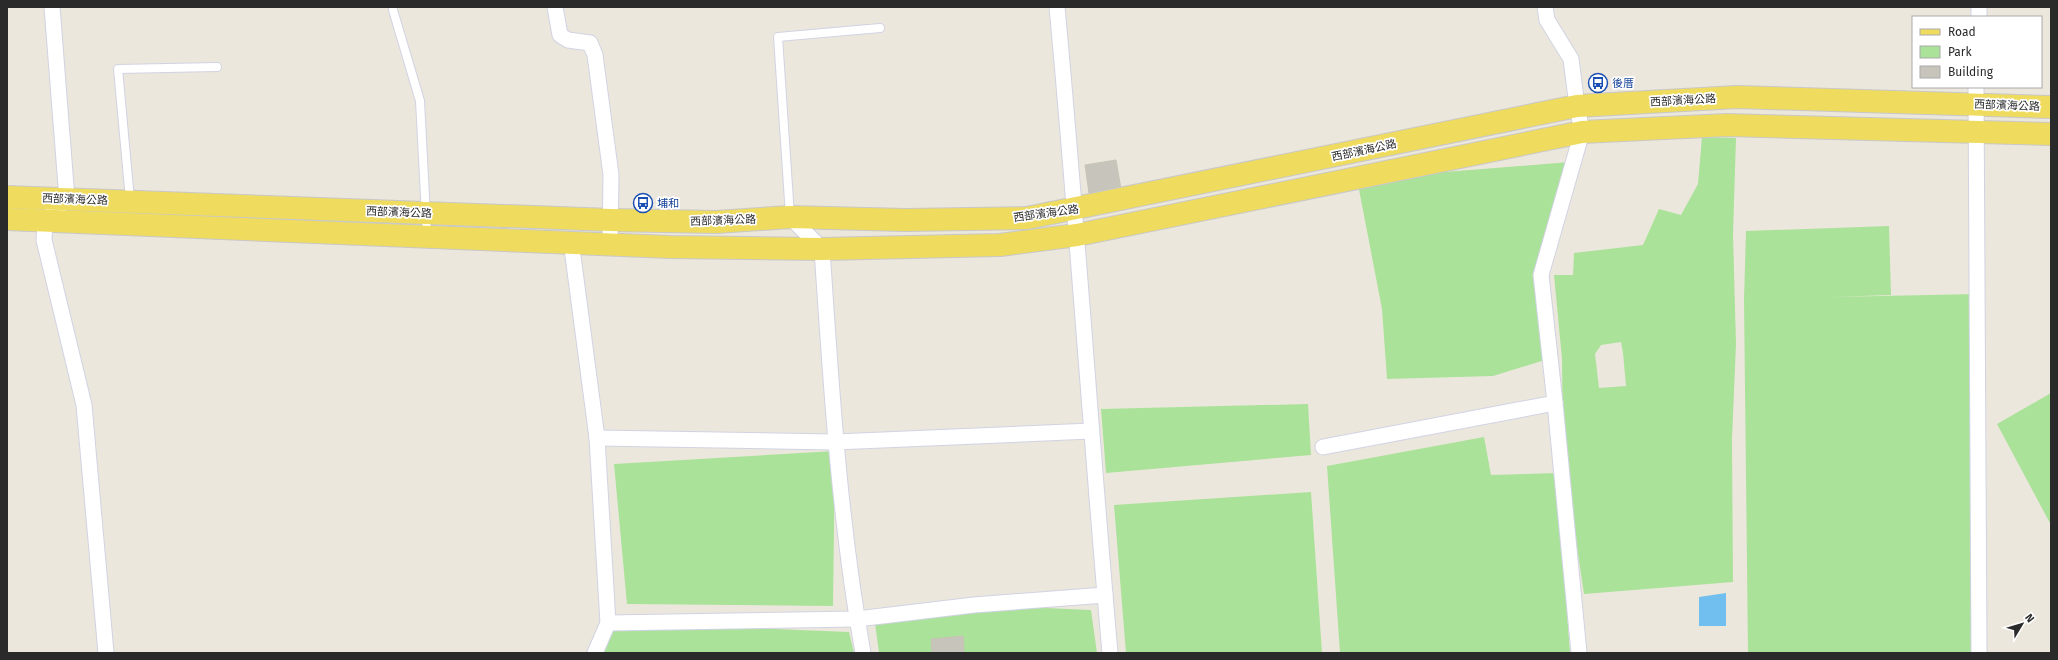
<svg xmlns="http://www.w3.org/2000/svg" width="2058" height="660" font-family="'Fira Sans','Noto Sans TC',sans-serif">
<rect width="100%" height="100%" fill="#ece7dc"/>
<g fill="#aae299" fill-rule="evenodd">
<path d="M1702,137L1736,138L1733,234L1736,344L1732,439L1733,582L1584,594L1563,453L1562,359L1554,275H1573L1574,253L1643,245L1659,209L1681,215L1698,184ZM1621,342L1623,353L1626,386L1599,388L1595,354L1601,345Z"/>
<polygon points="1570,162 1535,281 1545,360 1493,376 1387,379 1382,309 1357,179"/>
<polygon points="1889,226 1891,295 1831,297 1978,294 1980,653 1748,653 1744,300 1746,231"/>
<polygon points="2051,393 2051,525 1997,424"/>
<polygon points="1308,404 1311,455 1106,473 1101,409"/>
<polygon points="1484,437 1491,475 1557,473 1570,653 1340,653 1327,466"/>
<polygon points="835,451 833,606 627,604 614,464"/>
<polygon points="1311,492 1322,653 1126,653 1114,505"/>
<polygon points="974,605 1091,610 1097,653 879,653 875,623"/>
<polygon points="619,623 849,632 854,653 598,653"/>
</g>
<polygon fill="#70bfee" points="1726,593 1726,626 1699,626 1699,597"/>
<g fill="#c7c5bb" stroke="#c7c3b6">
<polygon points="1116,160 1121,189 1089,193 1085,165"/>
<polygon points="963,636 964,653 932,653 931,639"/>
</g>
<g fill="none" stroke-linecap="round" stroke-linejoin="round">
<defs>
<g id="service">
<polyline points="393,10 420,101 427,235"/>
<polyline points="130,200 118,69 217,67"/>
<polyline points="790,216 778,37 880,28"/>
</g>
<g id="minor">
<polyline points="52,7 67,199 45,220 44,240 84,405 106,653"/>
<polyline points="555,7 560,35 568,40 590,43 595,55 611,175 610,244"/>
<path d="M1057,7C1077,222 1091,438 1110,653"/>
<polyline points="1545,7 1547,20 1571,59 1577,106 1582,132 1541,275 1555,403 1579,653"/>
<polyline points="1979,17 1979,7"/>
<polyline points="1976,87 1979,653"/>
<path d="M790,217L822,249C831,384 839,519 863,653"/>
<polyline points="571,241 597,438 608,623 595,653"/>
<polyline points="597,438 835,442 1091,431"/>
<polyline points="1323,447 1555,403"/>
<polyline points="608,623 857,619 974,605 1105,595"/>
</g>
<g id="primary">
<polyline points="7,197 610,220 716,222 790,217 905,220 1027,218 1577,106 1737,97 2051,107"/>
<polyline points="7,219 670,247 822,249 1000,245 1077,235 1582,132 1727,125 2051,134"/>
</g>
</defs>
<use href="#service" stroke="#d1d3e3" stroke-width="10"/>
<use href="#minor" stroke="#d1d3e3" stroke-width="17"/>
<use href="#primary" stroke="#c8c8c8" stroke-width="24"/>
<use href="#service" stroke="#fff" stroke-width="8"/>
<use href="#minor" stroke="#fff" stroke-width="15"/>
<use href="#primary" stroke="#efdc5e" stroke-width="22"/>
</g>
<defs>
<symbol id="bus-ring" viewBox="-11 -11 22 22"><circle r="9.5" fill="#fff" stroke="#1a4fb4" stroke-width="1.5"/><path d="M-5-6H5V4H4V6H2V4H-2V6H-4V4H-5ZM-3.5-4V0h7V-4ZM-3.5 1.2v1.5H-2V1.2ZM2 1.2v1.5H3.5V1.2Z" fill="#1a4fb4"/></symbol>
</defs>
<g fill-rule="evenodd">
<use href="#bus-ring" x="1587" y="72" width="22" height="22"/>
<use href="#bus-ring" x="632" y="192" width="22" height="22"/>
</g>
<g text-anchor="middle" stroke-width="3.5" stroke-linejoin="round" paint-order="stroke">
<g font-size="11" fill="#164399" stroke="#fff" text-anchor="start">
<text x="1612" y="87">後厝</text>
<text x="657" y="207">埔和</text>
</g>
<g font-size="11" fill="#2a2a2a" stroke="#fff">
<text transform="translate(1683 100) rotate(-3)" y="4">西部濱海公路</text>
<text transform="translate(2007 105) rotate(2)" y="4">西部濱海公路</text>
<text transform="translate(1364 150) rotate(-12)" y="4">西部濱海公路</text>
<text transform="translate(75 199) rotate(2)" y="4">西部濱海公路</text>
<text transform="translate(399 212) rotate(2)" y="4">西部濱海公路</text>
<text transform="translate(1046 213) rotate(-8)" y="4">西部濱海公路</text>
<text transform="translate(723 220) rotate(-2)" y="4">西部濱海公路</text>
</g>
</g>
<rect width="2058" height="660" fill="none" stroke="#2a2a2a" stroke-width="16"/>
<rect x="1912" y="16" width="130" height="72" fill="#ffffff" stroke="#aaaaaa"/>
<rect x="1920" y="29" width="20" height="6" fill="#efdc5e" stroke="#aaaaaa"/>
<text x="1948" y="36" font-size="12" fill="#2a2a2a">Road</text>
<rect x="1920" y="46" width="20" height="12" fill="#aae299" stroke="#aaaaaa"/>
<text x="1948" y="56" font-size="12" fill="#2a2a2a">Park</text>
<rect x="1920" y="66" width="20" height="12" fill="#c7c5bb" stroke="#aaaaaa"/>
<text x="1948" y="76" font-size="12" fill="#2a2a2a">Building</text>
<g transform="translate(2022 624) rotate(52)" stroke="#ffffff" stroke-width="3" paint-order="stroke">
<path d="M0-3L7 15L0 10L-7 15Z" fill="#2a2a2a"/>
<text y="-6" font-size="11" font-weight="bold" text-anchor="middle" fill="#2a2a2a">N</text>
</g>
</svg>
